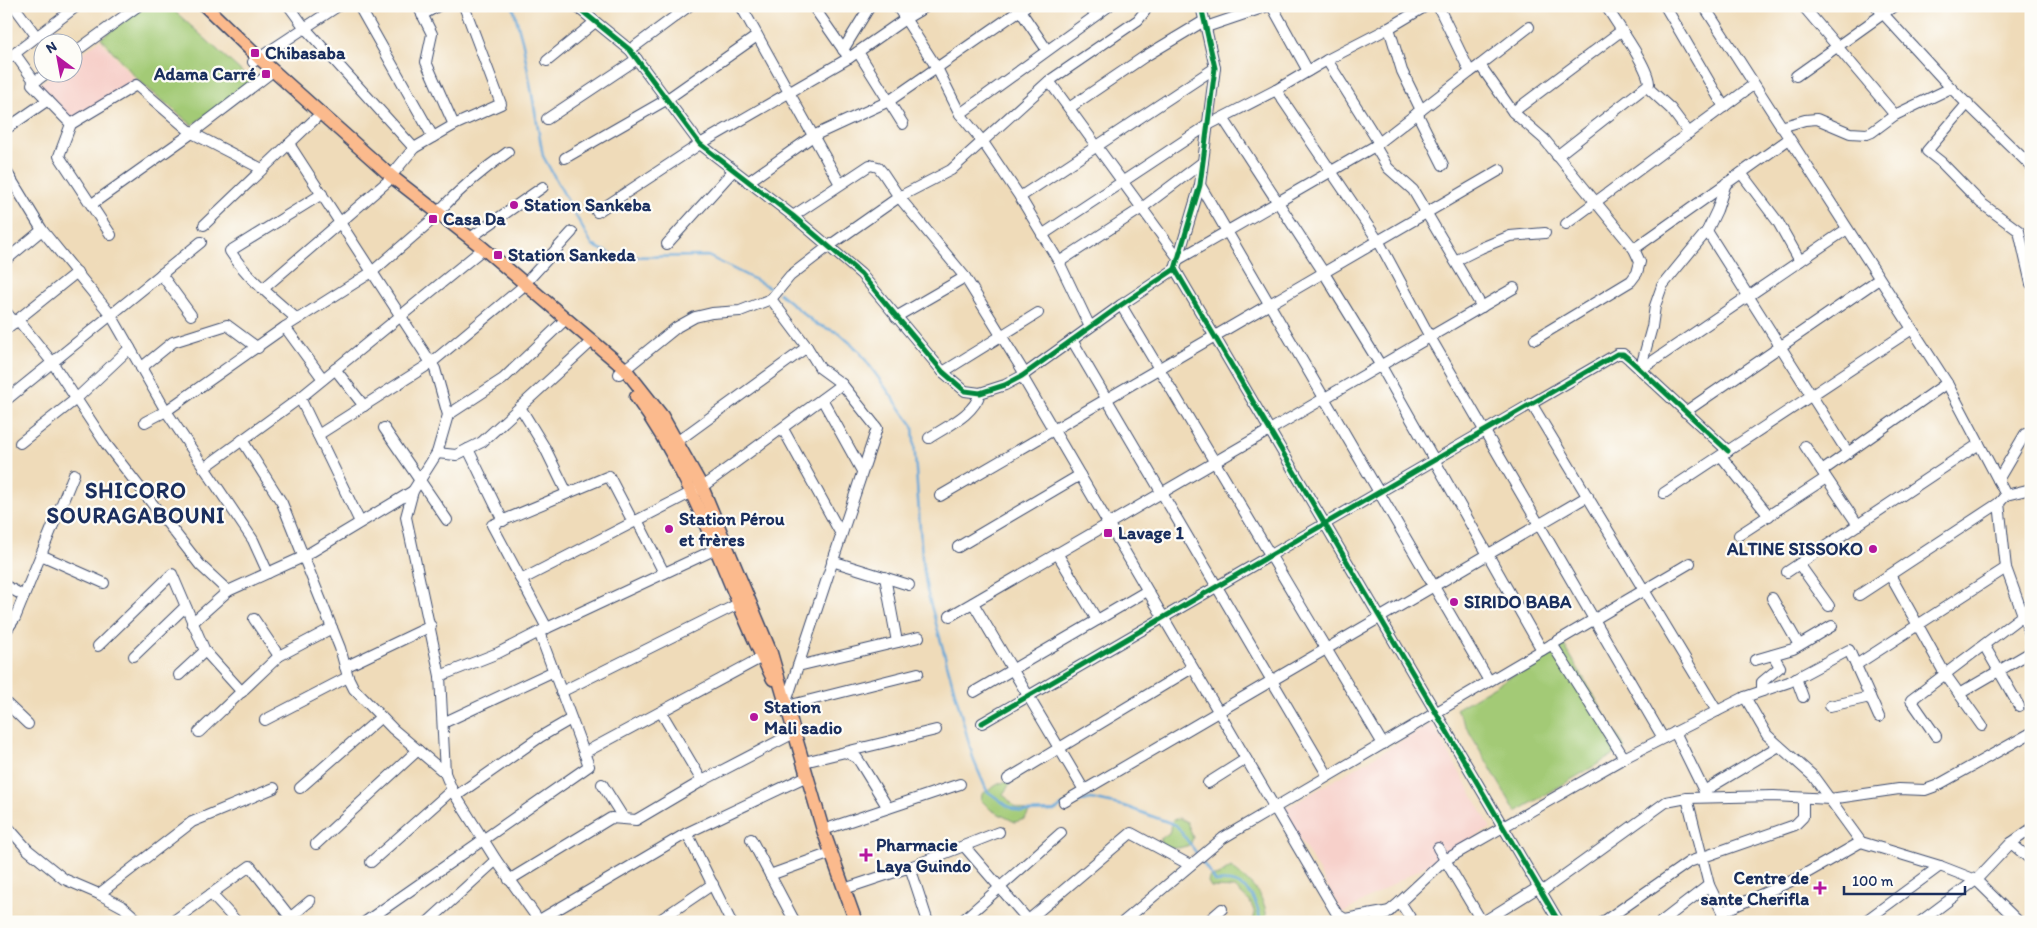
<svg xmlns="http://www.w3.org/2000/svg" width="2037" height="928" font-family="Itim,sans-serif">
<rect width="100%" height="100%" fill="#fdfcf7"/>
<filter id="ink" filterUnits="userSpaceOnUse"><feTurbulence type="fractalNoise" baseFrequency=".02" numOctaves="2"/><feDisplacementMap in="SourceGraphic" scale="10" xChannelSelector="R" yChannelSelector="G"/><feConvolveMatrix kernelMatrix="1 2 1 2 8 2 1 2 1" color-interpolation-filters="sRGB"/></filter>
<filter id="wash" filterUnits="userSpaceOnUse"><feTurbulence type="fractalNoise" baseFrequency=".0096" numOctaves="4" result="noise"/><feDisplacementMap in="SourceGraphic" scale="20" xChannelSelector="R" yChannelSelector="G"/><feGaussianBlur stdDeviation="1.12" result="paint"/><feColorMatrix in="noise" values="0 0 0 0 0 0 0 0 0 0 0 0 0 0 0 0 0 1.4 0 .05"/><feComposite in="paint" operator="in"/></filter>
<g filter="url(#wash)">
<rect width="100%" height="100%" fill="#efdbb9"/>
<g fill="#f7d0ca">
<polygon points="100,40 136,81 69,121 37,86 55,73 72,72 73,60"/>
<polygon points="1432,723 1491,828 1343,913 1283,810"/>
</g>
<g fill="#a3ca76" stroke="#5f7c6a">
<polygon points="146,6 169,6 253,82 192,125 139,81 101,38"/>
<polygon points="1564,645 1625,748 1516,812 1456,709"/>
<polygon points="1006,782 1010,784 1003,794 1015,807 1029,812 1025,819 1015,822 991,810 981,800 982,794 1000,783"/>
<polygon points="1179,818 1187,822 1193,838 1190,845 1179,848 1161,846 1160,839 1169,833 1173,820"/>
<path d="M1231,867C1248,881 1269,897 1266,922H1253L1255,913L1250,902L1235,888L1211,887L1208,882L1209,877L1219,875Z"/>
</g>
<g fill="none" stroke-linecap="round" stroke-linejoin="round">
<g stroke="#63a6d8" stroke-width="2.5">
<polyline points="513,6 523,44 543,156 592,245 617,257 708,256 775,290"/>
<polyline points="779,293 816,324 839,333 859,351 913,426 922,558 927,591 974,761 987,791 1009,807 1021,812 1054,811 1062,806 1091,799 1124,806 1176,825 1198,855"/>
<path d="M1201,860L1216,882C1243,879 1256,893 1260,919L1258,922"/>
</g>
</g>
</g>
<g filter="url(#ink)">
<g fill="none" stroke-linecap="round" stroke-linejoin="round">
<defs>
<g id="minor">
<polyline points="14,6 37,37"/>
<polyline points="289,6 305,28 414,148"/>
<polyline points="359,6 433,137"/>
<polyline points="418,6 432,34 426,62 454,125"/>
<polyline points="576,6 630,50 700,144 793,216 861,274 943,372 965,391 980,393 1005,385 1022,376 1121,305 1175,269"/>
<polyline points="741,6 840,184"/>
<polyline points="813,6 849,58"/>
<polyline points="897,6 937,68 960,114 983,142 1020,197 1059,262 1090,327"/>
<polyline points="1017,6 1047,50"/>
<polyline points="1201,6 1215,68 1200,185 1175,269 1559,922"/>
<polyline points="1272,6 1308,71"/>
<polyline points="1438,6 1470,72 1480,65 1513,112 1544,139 1634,249 1640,262 1637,273 1631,281 1535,339"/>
<polyline points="1665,6 1724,107"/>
<polyline points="1704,6 1947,383 2006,495"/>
<polyline points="1803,6 1895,115"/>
<polyline points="1876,6 1951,88 2031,166"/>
<polyline points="422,15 438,6"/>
<polyline points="1206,27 1268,6"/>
<polyline points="1389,28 1402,71 1421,110"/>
<polyline points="630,50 689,6"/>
<polyline points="843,50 870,6"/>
<polyline points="858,52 903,124"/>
<polyline points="15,54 35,82"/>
<polyline points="72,54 138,6"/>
<polyline points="6,60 77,6"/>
<polyline points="1327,60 1379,143"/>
<polyline points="547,61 595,22"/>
<polyline points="253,62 338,6"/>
<polyline points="1480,65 1529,27"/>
<polyline points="48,72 32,84 71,124"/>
<polyline points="1796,76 1894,6"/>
<polyline points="1049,81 1179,259 1375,146 1470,72"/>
<polyline points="1647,87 1671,109 1689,133"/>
<polyline points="1276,90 1379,242 1430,337 1663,738"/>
<polyline points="1968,103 1927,151 1941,162 1981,203 2019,231 2031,284"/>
<polyline points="1069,108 1144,57 1204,21"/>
<polyline points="1513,112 1621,31"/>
<polyline points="1417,113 1443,165"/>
<polyline points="960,114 1109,6"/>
<polyline points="1223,118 1324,273 1381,366 1542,650"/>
<polyline points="547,119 637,59"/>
<polyline points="1781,127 1805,120 1817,119 1850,133 1867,134 1872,132 1895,115 1951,88"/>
<polyline points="6,129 48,100"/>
<polyline points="289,144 435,369 448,415 437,453 413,491 406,517 440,676 445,773"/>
<polyline points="1375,146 1388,168 1413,190 1482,307"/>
<path d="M1557,156L1649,84C1649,67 1616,23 1606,6"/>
<polyline points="565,158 666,100 757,36"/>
<polyline points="6,171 42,230 111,315 166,411 253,540 268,573"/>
<polyline points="1741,173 1778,222 1800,261"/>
<polyline points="391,176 414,148 454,125 501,104 464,6"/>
<polyline points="748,182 813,136 889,101 1026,6"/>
<polyline points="1200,185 1489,681"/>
<polyline points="1020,197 1215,68"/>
<polyline points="92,204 192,133 268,75"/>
<polyline points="597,212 700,144 849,58 905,19 927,6"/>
<path d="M437,213C459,190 482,170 508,152"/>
<polyline points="793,216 870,165 878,167 883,173 899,197 965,277 1025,374"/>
<polyline points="1566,224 1753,85"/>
<polyline points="204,225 315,119"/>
<polyline points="1707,231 1848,453"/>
<polyline points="111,235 59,156 71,124 136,85 192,133 262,169"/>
<polyline points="1042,235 1208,125 1276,90 1327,60 1389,28 1426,6"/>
<polyline points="470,238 543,187"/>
<polyline points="667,244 733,171"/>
<polyline points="1634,249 1789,139"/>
<polyline points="6,260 42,230"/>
<polyline points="1455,261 1481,248 1510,236 1545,233"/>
<polyline points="1059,262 1142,208 1203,162"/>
<polyline points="161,274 191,315"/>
<polyline points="263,289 387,182"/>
<polyline points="771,299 790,276 829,246 899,197 951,170 1049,81 1138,20 1145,11 1142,6"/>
<polyline points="1121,305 1383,744"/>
<polyline points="6,312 15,323"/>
<polyline points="896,317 965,277"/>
<path d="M297,319C273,298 247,278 230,251L322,194"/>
<polyline points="18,320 52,362 106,444 200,565 228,591"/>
<polyline points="285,327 323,379"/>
<polyline points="6,329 77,272"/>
<polyline points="1072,340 1328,776"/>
<polyline points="141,368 173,342 227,325 258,348"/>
<polyline points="335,369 364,406"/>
<polyline points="1640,370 1847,229"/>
<polyline points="1640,370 1652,327 1655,306 1662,286 1707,231 1717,210 1726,183"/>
<polyline points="943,372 1038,313"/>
<polyline points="619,374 677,327 695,317 712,313 740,311 771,299 807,347 820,368 842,384 877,428 786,702"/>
<polyline points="1022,376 1337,914 1345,919 1390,911"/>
<polyline points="300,398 360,522"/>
<polyline points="822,399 862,471"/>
<polyline points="6,400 201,242"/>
<polyline points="1531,403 1717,711"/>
<polyline points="520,407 545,448 567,493"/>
<polyline points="1685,412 1879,279"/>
<polyline points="448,415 503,379 566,319"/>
<polyline points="145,422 166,411 285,327 372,272 433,219"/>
<polyline points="384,428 447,520"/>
<polyline points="783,429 841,534"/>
<polyline points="318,435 431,363 520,289 572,232"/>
<path d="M929,438C947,426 974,415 980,393"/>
<polyline points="242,440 282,503 340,648 348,677 354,689 393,729 445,773 452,790 496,860 540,922"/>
<polyline points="20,443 76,399 130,348"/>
<polyline points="671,446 807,347"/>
<polyline points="1805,446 1858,525"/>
<polyline points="468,449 503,521"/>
<polyline points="437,453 456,455 482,442 592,341"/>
<polyline points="1721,456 1769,516"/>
<polyline points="204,468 300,398 478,253"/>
<polyline points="1822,471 1947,383"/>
<polyline points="1998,480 2025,434"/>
<polyline points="2031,489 2006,495 1999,503 2006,568 2031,637"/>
<polyline points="1664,493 1912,329"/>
<polyline points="940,496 1500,170"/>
<polyline points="637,520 664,573"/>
<polyline points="1739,535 1826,478"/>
<polyline points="958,547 1080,475"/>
<polyline points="1057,553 1097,620"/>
<polyline points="41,555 104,583"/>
<polyline points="832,561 909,585"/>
<polyline points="1799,564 1829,606"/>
<polyline points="1787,572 1979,444"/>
<polyline points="1890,575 1945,674 1982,726"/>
<polyline points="885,577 897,642"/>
<polyline points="521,580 702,487 842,384"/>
<polyline points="6,586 24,596"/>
<polyline points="1859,595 1999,503"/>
<polyline points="1772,598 1799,645"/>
<polyline points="973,603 1084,790"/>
<polyline points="950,616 1514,288"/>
<polyline points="254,619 279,656"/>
<polyline points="192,623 228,591 303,557 413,491"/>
<polyline points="547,628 492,525 609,476 633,522"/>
<polyline points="6,631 15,618 74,474"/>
<polyline points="1552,644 1624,758"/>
<polyline points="1984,645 2019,706"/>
<polyline points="98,646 172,574 205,651 242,692"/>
<polyline points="134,656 185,607"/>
<polyline points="1755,660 1793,649 1832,626"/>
<polyline points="1856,665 2006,568"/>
<polyline points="798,666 919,637"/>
<polyline points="345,667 431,626"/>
<polyline points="179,675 205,651"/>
<polyline points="440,676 498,653 547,628 716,549"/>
<polyline points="1796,678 1803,697"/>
<polyline points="1762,691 1762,682 1780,667 1773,655"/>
<polyline points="561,692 744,601"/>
<polyline points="974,692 1147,591"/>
<polyline points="1959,694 2031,652"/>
<polyline points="1745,697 1767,735 1813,776 1861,842 1940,866 1976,880 2019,922"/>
<polyline points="6,703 28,724"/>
<polyline points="787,706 918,673"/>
<polyline points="1830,706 1870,697"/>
<polyline points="661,712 702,781"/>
<polyline points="265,720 348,677"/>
<polyline points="443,723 554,671"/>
<polyline points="982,723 1617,354 1623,354 1629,359 1728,451"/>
<polyline points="199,732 279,656 332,628"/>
<polyline points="1675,732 1707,797"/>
<polyline points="1936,736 1911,700 2023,615"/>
<polyline points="845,752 857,758 861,764 888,808"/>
<polyline points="584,753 768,654"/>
<polyline points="804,762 936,730"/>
<polyline points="1008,779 1192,668"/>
<polyline points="1208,783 1246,759"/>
<polyline points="602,784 624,819"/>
<polyline points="300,788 381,717"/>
<polyline points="1704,791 1779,746"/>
<polyline points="456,796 540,737 571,719"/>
<polyline points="1687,798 1774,796 1830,799 1899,789 1925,790 1936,786 2031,733"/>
<polyline points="1064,802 1588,496"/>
<polyline points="6,825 28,850 64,879 99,894 123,907 140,922"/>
<polyline points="823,830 960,784"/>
<polyline points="687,833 731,922"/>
<polyline points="751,839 795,922"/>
<polyline points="2011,843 2031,860"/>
<polyline points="316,844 418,750"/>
<polyline points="964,846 1028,920"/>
<polyline points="1438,848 1482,922"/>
<polyline points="371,862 452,790"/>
<polyline points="910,867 928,922"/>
<polyline points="770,875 831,853"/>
<polyline points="509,880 611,818 636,820 702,781 794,733"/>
<polyline points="844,889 910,867 999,832"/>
<polyline points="1541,892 1666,802 1687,798 1709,885 1727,922"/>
<polyline points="99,894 192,822 274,788"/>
<polyline points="211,894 237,922"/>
<polyline points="1400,902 1413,922"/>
<polyline points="1722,912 1798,878 1861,842"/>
<polyline points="172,922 250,866 290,917"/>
<polyline points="285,922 310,901"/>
<polyline points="365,922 589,766 539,632"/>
<polyline points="428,922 496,860"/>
<polyline points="536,922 687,833 807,776"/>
<polyline points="657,922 713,884"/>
<polyline points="961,922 1061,833"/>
<polyline points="1026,922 1131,833 1190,865"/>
<polyline points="1123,922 1223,838 1690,563"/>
<polyline points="1207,922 1222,909"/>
<polyline points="1376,922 1400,902 1445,860 1624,758 1745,697 1789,682 1849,650 1879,717"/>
<polyline points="1483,922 1539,887"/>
<polyline points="1603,922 1689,862 1795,825 1803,817 1803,799"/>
<polyline points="1661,922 1709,885"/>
<polyline points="1864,922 1940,866"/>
<polyline points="1920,922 1976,880 2011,843 2031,829"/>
</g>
<g id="major">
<polyline points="205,6 259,58 391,176 483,248 625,369 662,416 702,487 771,653 823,830 856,922"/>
<path d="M636,397C699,482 725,586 773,679"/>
</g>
</defs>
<use href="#minor" stroke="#3b496c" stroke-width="12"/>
<use href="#major" stroke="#3b496c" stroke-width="15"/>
<use href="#minor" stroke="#fff" stroke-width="10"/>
<use href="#major" stroke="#fbba8d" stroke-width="12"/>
<defs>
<g id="cycleway">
<polyline points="576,6 630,50 700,144 793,216 861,274 943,372 965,391 980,393 1005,385 1022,376 1121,305 1175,269"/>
<polyline points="1201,6 1215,68 1200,185 1175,269 1559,922"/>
<polyline points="982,723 1617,354 1623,354 1629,359 1728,451"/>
</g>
</defs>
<use href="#cycleway" stroke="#fdfcf7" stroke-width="8"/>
<use href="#cycleway" stroke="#00873e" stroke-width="5"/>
</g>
</g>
<g fill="#b5179e" stroke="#fdfcf7" stroke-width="2">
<rect x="250" y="48" width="10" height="10" rx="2.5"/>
<rect x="261" y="69" width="10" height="10" rx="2.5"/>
<circle cx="514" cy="205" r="5"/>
<rect x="428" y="214" width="10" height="10" rx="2.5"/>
<rect x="493" y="250" width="10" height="10" rx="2.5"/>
<circle cx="669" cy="529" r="5"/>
<rect x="1103" y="528" width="10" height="10" rx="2.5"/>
<circle cx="1873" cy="549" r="5"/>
<circle cx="1454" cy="602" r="5"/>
<circle cx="754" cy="717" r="5"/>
<path d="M863.5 847.5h5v5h5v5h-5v5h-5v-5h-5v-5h5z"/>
<path d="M1817.5 880.5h5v5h5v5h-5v5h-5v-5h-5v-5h5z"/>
</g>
<g text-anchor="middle" stroke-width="4.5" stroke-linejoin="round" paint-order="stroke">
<g font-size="18" font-weight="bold" fill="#1b2f5e" stroke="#fdfcf7" text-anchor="start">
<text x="265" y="59">Chibasaba</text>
<text x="256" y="80" text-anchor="end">Adama Carré</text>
<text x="524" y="211">Station Sankeba</text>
<text x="443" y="225">Casa Da</text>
<text x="508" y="261">Station Sankeda</text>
<text x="679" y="525">Station Pérou<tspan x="679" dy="21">et frères</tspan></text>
<text x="1118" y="539">Lavage 1</text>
<text x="1863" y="555" text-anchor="end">ALTINE SISSOKO</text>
<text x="1464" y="608">SIRIDO BABA</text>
<text x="764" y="713">Station<tspan x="764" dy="21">Mali sadio</tspan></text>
<text x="876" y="851">Pharmacie<tspan x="876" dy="21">Laya Guindo</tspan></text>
<text x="1809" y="884" text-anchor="end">Centre de<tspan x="1809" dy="21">sante Cherifla</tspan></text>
</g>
<g font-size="22" font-weight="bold" letter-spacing="1" fill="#1b2f5e" stroke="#fdfcf7">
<text x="136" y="498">SHICORO<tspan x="136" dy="25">SOURAGABOUNI</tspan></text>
</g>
</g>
<rect width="2037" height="928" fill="none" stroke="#fdfcf7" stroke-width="25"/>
<g transform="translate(58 58) rotate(328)"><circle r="24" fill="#fdfcf7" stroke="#a3aaba"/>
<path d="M0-4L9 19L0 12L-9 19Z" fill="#b5179e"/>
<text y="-8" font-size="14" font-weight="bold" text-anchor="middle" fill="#1b2f5e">N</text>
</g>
<path d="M1844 886v8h121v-8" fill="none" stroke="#1b2f5e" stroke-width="2.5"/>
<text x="1852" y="886" font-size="15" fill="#1b2f5e" stroke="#fdfcf7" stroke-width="4" paint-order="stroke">100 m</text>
</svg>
